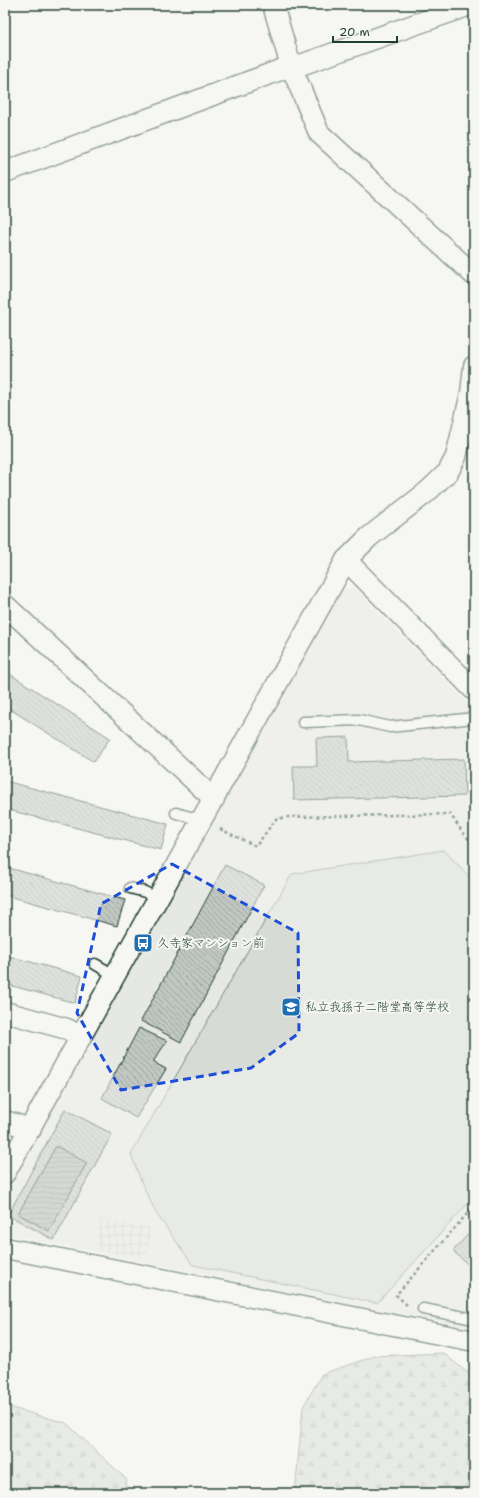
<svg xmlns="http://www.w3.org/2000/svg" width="479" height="1498" font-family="'Shantell Sans','Klee One',sans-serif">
<defs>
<pattern id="industrial-grid" width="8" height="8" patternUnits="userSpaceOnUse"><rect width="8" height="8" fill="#e6e8e4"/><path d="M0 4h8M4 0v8" fill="none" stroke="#c5c8c4"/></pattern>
<pattern id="forest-firs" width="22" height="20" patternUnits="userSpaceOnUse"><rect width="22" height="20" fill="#d6dbd6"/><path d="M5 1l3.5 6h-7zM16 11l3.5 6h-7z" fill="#b7bdb8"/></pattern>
<pattern id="water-rules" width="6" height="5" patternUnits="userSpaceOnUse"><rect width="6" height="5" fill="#aab3ae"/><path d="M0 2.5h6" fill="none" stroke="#8a938e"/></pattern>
<pattern id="building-back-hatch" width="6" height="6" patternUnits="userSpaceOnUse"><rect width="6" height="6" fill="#c1c8c3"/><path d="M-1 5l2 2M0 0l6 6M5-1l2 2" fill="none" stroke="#9ca49f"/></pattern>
</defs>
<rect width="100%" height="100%" fill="#f6f6f2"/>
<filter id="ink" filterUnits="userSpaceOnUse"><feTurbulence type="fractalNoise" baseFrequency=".025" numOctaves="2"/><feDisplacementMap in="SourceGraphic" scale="8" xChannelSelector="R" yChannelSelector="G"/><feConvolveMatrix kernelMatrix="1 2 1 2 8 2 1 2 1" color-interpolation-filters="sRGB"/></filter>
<g filter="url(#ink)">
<polygon fill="#e6e8e4" points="354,587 474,709 474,1329 5,1234 5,1189 343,589"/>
<polygon fill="url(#industrial-grid)" points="101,1219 151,1228 146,1258 95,1249"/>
<g fill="url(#forest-firs)" stroke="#7a8c85">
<polygon points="443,1353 474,1378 474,1493 295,1493 303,1407 322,1374 375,1356"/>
<polygon points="5,1406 66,1423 127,1480 123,1493 5,1493"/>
</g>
<polygon fill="#d6dbd6" stroke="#7a8c85" points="444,850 474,882 474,1197 377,1303 193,1265 156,1213 141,1181 131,1154 292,874"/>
<polygon fill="url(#water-rules)" stroke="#72847d" points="56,1146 87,1163 49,1231 18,1214"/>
<g fill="url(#building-back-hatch)" stroke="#1f3d34" fill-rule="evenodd">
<polygon points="5,671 110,738 94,762 5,706"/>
<polygon points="348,737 349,762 464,759 465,796 294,800 293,766 317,766 316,738"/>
<polygon points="5,781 168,824 161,850 5,809"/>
<polygon points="225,865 264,885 181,1042 141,1021"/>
<polygon points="5,867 125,900 117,926 5,895"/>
<polygon points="5,955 82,976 75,1003 5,984"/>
<polygon points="139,1028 167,1041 153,1062 166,1069 136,1118 102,1098"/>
<path d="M65,1109L112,1134L54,1240L8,1215ZM56,1146L87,1163L49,1231L18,1214Z"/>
<polygon points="474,1228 474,1270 453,1251"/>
</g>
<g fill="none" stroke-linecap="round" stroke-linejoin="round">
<defs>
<g id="service">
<polyline points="303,722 359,720 390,727 474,718"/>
<polyline points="176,813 201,820"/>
<polyline points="130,888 145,892 157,899"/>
<polyline points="95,964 114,975"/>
<polyline points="423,1309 474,1319"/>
</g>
<g id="minor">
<polyline points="273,5 291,66 319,133 474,275"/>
<polyline points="292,68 470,5"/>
<polyline points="5,172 291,66"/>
<polyline points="346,560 474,690"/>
<polyline points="5,605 214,799"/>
<polyline points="5,1012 67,1029 81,1037"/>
<polyline points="5,1121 31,1129"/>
<polyline points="5,1173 346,560 369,537 427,492 448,472 456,457 471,393 474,366"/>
<polyline points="5,1248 474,1341"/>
</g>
</defs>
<use href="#service" stroke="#1f3d34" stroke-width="13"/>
<use href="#minor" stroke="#1f3d34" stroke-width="23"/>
<g stroke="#1f3d34" stroke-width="2.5" stroke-dasharray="3 3" stroke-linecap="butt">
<polyline points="220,829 256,846 276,819 288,817 450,814 464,834 474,845"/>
<polyline points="407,1305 396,1295 474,1206"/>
</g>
<use href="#service" stroke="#f6f6f2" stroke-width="10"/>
<use href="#minor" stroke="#f6f6f2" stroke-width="20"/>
</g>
</g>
<path d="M0 0H479V1498H0ZM172,864L298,933L299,1033L251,1068L121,1090L77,1013L101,904Z" fill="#f6f6f2" fill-opacity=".55" fill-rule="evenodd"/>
<path fill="none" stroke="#1d4ed8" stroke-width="3" stroke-dasharray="8 5" stroke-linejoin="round" d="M172,864L298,933L299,1033L251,1068L121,1090L77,1013L101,904Z"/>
<defs>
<symbol id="bus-square" viewBox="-11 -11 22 22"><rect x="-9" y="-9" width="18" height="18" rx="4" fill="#1f6fb2" stroke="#f6f6f2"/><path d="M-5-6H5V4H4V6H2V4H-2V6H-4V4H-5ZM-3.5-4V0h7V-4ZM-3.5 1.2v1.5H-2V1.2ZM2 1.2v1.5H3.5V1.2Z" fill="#fff"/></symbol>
<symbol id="school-square" viewBox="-11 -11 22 22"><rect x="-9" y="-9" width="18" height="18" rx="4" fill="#1f6fb2" stroke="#f6f6f2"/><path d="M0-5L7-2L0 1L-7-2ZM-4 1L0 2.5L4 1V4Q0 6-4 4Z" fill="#fff"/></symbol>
</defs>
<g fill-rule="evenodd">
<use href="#bus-square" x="132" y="932" width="22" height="22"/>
<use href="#school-square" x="280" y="996" width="22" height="22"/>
</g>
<g text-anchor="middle" stroke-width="4" stroke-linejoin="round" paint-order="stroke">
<g font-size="12" fill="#1f3d34" stroke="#f6f6f2" text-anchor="start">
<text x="157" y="947">久寺家マンション前</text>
<text x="305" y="1011">私立我孫子二階堂高等学校</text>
</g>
</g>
<rect width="479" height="1498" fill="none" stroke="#f6f6f2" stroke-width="20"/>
<rect x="10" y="10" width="459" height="1478" fill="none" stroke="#1f3d34" stroke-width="1.5" filter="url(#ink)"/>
<path d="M333 36v6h64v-6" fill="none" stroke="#1f3d34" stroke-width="2"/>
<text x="339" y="36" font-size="12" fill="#1f3d34" stroke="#f6f6f2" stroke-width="3" paint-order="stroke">20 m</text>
</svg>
